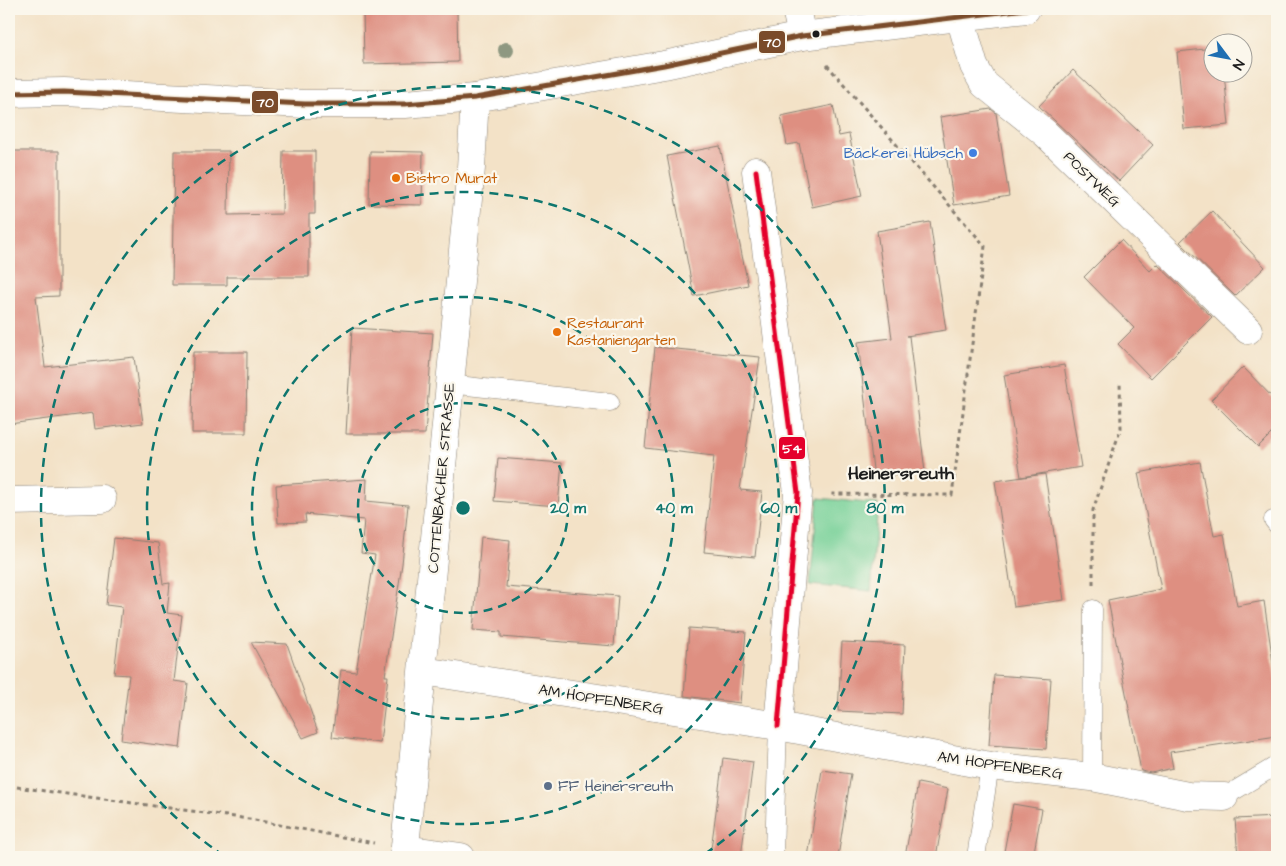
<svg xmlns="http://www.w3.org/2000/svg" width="1286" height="866" font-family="'Architects Daughter',sans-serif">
<rect width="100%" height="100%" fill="#fbf7ec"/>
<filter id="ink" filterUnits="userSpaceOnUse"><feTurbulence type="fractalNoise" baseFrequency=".02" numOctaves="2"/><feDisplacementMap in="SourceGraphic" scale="10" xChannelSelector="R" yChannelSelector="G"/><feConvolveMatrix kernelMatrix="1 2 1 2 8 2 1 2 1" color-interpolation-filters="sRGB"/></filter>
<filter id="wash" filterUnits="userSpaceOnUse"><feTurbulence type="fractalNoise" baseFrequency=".0096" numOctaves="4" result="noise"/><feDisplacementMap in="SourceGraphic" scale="20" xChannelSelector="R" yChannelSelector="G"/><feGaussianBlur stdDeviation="1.12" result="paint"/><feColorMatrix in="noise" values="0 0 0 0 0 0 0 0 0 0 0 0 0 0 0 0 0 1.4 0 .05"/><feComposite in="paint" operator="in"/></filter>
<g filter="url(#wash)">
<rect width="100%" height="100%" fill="#f3e2c7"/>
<polygon fill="#76d097" stroke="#49765a" points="818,498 878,504 871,591 810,585"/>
<g id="blocks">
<g fill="#de8f81">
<polygon points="363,9 457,9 458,62 364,64"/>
<polygon points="1214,48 1214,72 1224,72 1229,125 1184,129 1177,52"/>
<polygon points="1073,70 1153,145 1119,181 1039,106"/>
<polygon points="833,105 839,136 849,134 862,196 812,207 799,143 787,145 781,116"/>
<polygon points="991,109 996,113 1009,196 954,205 940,117"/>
<polygon points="720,146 748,285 694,296 667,156"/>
<polygon points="9,151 59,151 59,296 36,297 45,367 134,357 143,423 95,429 93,413 9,424"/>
<polygon points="174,151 229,151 228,215 282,214 283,151 315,151 315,214 309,214 309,277 227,277 227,285 172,285"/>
<polygon points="370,151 423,152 422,205 369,204"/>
<polygon points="1212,211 1265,267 1235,296 1180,242"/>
<polygon points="930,222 946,330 906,336 909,336 925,472 874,478 858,342 892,338 877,231"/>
<polygon points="1121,240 1150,271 1157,264 1212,317 1151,378 1118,344 1134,328 1084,277"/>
<polygon points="352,328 433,333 425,434 346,434"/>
<polygon points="655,347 760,357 740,490 762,492 755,557 704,552 714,456 645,448"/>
<polygon points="193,352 247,352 246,433 192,433"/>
<polygon points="1064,365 1081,467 1021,477 1004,375"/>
<polygon points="1243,367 1277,402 1277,428 1258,447 1211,400"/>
<polygon points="498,458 562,463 558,506 494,501"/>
<polygon points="1200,462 1214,536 1224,534 1237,606 1264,601 1277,690 1277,736 1170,752 1173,768 1151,773 1141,771 1108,600 1161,589 1138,473"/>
<polygon points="1045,474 1064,600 1014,607 995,481"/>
<polygon points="367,479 366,501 408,505 402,564 385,676 388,676 380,743 332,737 341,670 356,672 375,555 361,553 364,520 305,514 306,522 278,523 276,485"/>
<polygon points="481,537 510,540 506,587 618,596 614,646 501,637 501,632 473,630"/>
<polygon points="114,538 158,543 163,584 170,583 167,613 182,615 174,681 188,683 180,748 121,740 129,675 114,674 122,607 106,605"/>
<polygon points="689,628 746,632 740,703 684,696"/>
<polygon points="251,642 287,644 318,732 303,738"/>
<polygon points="842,642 905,645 902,714 838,711"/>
<polygon points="994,675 1051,679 1046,749 989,745"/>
<polygon points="723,758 753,762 741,857 710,857"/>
<polygon points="822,770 851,774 838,857 808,857"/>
<polygon points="918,783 948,789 936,857 905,857"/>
<polygon points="1013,804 1042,809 1033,857 1003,857"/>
<polygon points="1277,817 1277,857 1238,857 1235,819"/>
</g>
</g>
</g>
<g filter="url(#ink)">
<use href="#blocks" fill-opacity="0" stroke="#887f72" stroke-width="1"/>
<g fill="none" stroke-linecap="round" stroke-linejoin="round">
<defs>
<g id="service">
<polyline points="449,384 610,402"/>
<polyline points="1273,520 1277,525"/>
<polyline points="1092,777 1093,609"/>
<polyline points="1224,797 1277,765"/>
<polyline points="774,853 778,726"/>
<polyline points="976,857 990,766"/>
</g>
<g id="minor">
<polyline points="796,9 802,36"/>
<polyline points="960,17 974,66 984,84 1045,133 1248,330"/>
<polyline points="756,171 798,493 778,726"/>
<polyline points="9,501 102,499"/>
<polyline points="423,671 778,726 990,766 1092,777 1188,796 1224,797"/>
<polyline points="405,849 461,857"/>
</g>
<polyline id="tertiary" points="404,857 471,168 475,98"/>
<polyline id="primary" points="9,93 64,92 305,104 405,104 475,98 664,65 802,36 1026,9"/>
</defs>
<use href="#service" stroke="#887f72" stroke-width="19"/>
<use href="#minor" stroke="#887f72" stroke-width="29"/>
<use href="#tertiary" stroke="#887f72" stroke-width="29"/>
<use href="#primary" stroke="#887f72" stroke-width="29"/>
<g stroke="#887f72" stroke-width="3" stroke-dasharray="4 4" stroke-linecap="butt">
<polyline points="827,65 985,246 952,495 830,494"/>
<polyline points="1093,584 1093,510 1121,428 1120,382"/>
<polyline points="9,777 11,787"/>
<polyline points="9,786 249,819 374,843"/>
</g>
<use href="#service" stroke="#fff" stroke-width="18"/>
<use href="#minor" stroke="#fff" stroke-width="28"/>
<use href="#tertiary" stroke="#fff" stroke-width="28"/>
<use href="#primary" stroke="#fff" stroke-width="28"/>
<defs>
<polyline id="bus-1" points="9,93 64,92 305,104 405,104 475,98 664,65 802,36 1026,9"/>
<polyline id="bus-2" points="756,171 798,493 778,726"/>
</defs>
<use href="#bus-1" stroke="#fbf7ec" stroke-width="9"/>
<use href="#bus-2" stroke="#fbf7ec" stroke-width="9"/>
<use href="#bus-1" stroke="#7a4b2a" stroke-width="5"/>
<use href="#bus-2" stroke="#e4002b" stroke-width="5"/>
</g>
<circle fill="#8e9881" cx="506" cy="50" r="8"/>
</g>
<g fill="none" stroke="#0f766e" stroke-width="2.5" stroke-dasharray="9 6">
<circle cx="463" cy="508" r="105"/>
<circle cx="463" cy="508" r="211"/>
<circle cx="463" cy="508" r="316"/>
<path d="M224 856A422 422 0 1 1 702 856"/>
</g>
<circle fill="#1c1c1c" stroke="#fbf7ec" stroke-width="2" cx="816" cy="34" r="4.5"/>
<circle fill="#3f7fe0" stroke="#fbf7ec" stroke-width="2" cx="973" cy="153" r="5"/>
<g fill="#e8710a" stroke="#fbf7ec" stroke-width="2">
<circle cx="396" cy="178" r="5"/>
<circle cx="557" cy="332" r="5"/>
</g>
<circle fill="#5c6f8a" stroke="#fbf7ec" stroke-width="2" cx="548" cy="786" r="5"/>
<g text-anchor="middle" stroke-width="4.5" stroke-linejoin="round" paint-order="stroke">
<g font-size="15" fill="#366cbe" stroke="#fbf7ec" text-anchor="end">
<text x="963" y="158">Bäckerei Hübsch</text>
</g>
<g font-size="15" fill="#c56008" stroke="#fbf7ec" text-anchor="start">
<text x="406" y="183">Bistro Murat</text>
<text x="567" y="328">Restaurant<tspan x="567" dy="17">Kastaniengarten</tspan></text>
</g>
<g font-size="15" fill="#1c1c1c" stroke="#fbf7ec">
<text transform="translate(1092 179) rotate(44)" y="5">POSTWEG</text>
<text transform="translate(441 478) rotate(-85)" y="5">COTTENBACHER STRASSE</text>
<text transform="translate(601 699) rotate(9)" y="5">AM HOPFENBERG</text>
<text transform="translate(1000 765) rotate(8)" y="5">AM HOPFENBERG</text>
</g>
<g font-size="15" fill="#4e5e75" stroke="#fbf7ec" text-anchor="start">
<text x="558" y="791">FF Heinersreuth</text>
</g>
<g font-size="18" font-weight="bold" fill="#1c1c1c" stroke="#fbf7ec">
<text x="901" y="479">Heinersreuth</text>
</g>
</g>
<circle cx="463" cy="508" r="8" fill="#0f766e" stroke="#fbf7ec" stroke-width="2.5"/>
<g font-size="15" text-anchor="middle" font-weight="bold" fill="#0f766e" stroke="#fbf7ec" stroke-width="4.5" stroke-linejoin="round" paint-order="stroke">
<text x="568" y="513">20 m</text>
<text x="674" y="513">40 m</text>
<text x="779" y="513">60 m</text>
<text x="885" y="513">80 m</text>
</g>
<g stroke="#fbf7ec" stroke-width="2">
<rect x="758" y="30" width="28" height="24" rx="5" fill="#7a4b2a"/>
<rect x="251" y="90" width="28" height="24" rx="5" fill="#7a4b2a"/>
<rect x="778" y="436" width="28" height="24" rx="5" fill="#e4002b"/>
</g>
<g font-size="14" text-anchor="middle" font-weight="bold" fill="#fff">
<text x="772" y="47">70</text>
<text x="265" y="107">70</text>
<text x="792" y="453">54</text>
</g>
<rect width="1286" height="866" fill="none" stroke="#fbf7ec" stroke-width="30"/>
<g transform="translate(1228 58) rotate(122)"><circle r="24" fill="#fbf7ec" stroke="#a29f99"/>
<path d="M0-4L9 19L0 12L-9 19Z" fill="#1f6fb2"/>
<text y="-8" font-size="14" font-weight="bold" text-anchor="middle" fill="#1c1c1c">N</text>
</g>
</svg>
